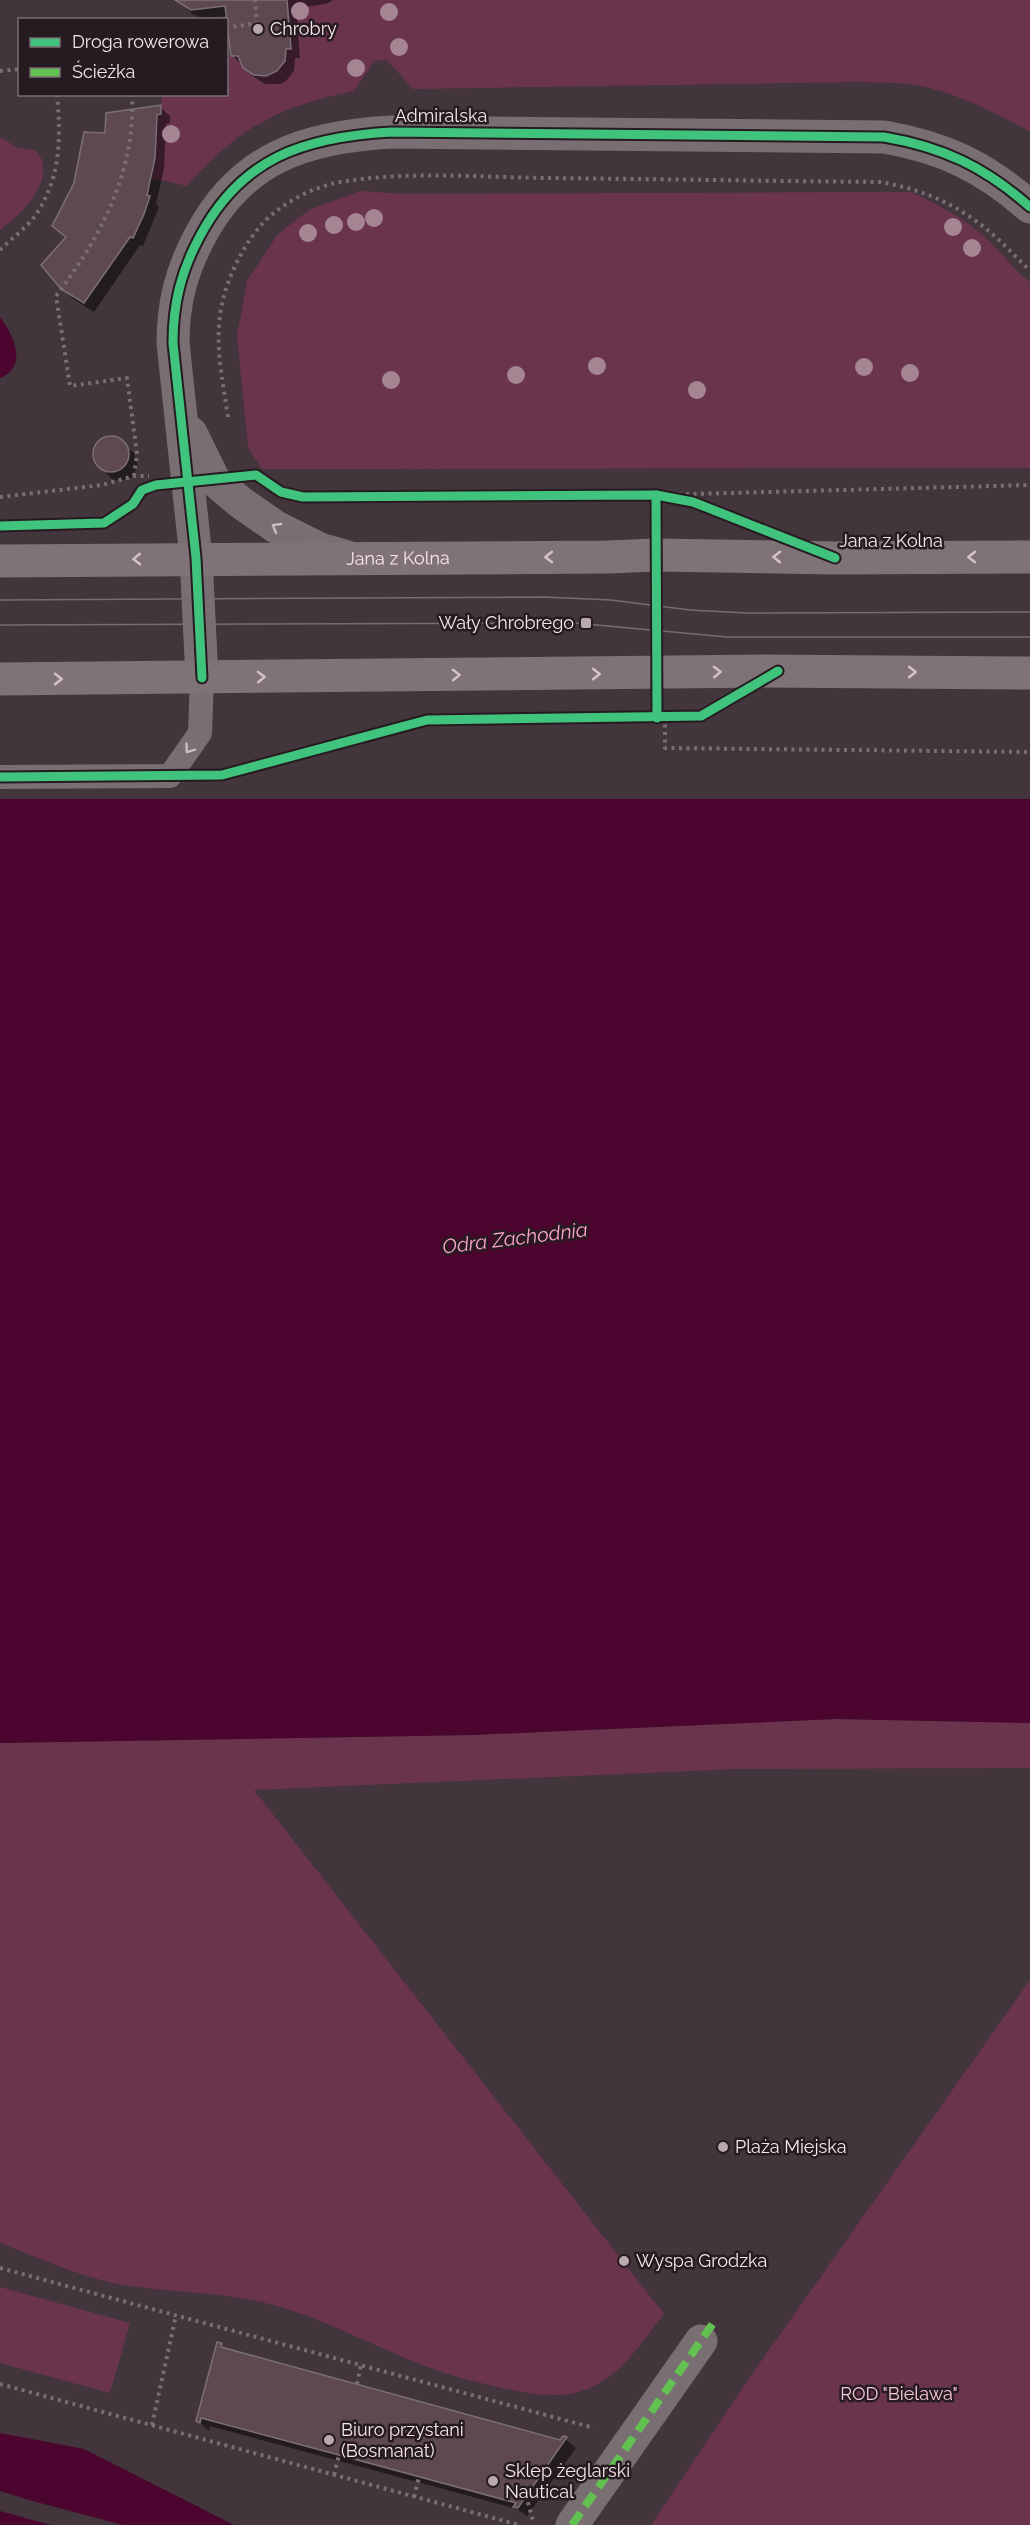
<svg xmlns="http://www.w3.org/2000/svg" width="1030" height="2525" font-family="Raleway,sans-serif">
<rect width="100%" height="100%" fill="#42353b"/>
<g fill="#6a344d">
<path d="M287,0H1030V132C994,112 956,92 915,85C897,82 877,83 859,82L413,89L387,60L374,61L354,91C278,107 239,127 187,186L152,178L155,158L157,115L161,113L162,95L226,94L227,57L238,56C246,85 287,80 286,49H291Z"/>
<path d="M0,137L18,148L35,150C61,175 21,216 0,230Z"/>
<path d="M360,191L403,194L910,192C938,204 964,218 987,239C1002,252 1013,270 1030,282V468L262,469L248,448L237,336L247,281L278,234L309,210Z"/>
<path d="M836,1719L1030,1723V1768L737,1769L254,1790L664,2314C641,2343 617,2383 578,2392C554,2398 531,2394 507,2389C486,2384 465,2380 445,2373C386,2354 333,2321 273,2305C226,2292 176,2293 129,2286C84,2279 42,2259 0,2243V1743L473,1735Z"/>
<polygon points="1030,1980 1030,2525 651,2525 750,2377"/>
<polygon points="0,2287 130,2323 110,2393 0,2363"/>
</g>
<g fill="#4c052e">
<path d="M0,317C13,334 29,367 0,378Z"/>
<polygon points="0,799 1030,799 1030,1723 836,1719 473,1735 0,1743"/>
<polygon points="0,2433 84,2449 234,2525 0,2525"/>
</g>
<polygon fill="#42353b" points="0,2491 29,2500 123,2525 51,2525 0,2511"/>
<g fill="#0007">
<polygon points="179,0 333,0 326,4 296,8 300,58 295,58 294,71 286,81 280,84 265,84 254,77 233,56 228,16 202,18 192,14"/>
<polygon points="160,107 170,116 170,123 166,124 164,168 156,204 159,207 143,246 140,245 94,312 72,298 62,288 67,238 107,134"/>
<polygon points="114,437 134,453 138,466 132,477 120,481 112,479 97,463 95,450 102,440"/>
<polygon points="221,2344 226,2350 561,2441 564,2438 576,2448 527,2516 517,2509 210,2426 209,2431 198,2421"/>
</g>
<g fill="#5e4953" stroke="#7b7075" stroke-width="1.5">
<polygon points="175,0 287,0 291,49 286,49 285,61 277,71 266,76 254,75 243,68 238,56 231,56 225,6 191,10"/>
<polygon points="161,105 161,114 157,115 155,158 147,195 150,196 144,214 133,238 130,237 84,303 61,289 41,265 66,237 52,226 74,183 84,132 105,133 106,113"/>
<circle cx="111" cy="454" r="18"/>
<polygon points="217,2342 222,2343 221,2347 560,2440 563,2436 567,2437 518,2508 513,2507 516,2503 339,2455 201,2418 200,2423 196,2421"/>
</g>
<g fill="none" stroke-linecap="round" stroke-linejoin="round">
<g stroke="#796f73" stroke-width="4" stroke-dasharray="3 4.5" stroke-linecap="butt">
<polyline points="226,28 257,23 255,0"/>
<polyline points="0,71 20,69"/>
<path d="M132,94C136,171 101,237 56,296L70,386L127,378L137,454L134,476"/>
<path d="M0,250C12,238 28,227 37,213C61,176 61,137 57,94"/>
<path d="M228,417C219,358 209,318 237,262C245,246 255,230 268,218C288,200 314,187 340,182C407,171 477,177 544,178C656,179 768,181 880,182C927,190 965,208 1000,241C1010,250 1019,261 1030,270"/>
<polyline points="656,495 1030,485"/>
<polyline points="0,497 102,485 134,476 149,476"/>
<polyline points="665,717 665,748 1030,752"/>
<polyline points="0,2268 594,2428"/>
<polyline points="0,2384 519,2525"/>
<polyline points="357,2384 361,2365"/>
<polyline points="152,2425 176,2315"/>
<polyline points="334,2475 339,2455"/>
<polyline points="526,2495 533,2521"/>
<polyline points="414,2497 419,2477"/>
</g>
<polyline stroke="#796f73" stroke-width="24" points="0,777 170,776 200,733 202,678"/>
<g stroke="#796f73" stroke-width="33">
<polyline points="191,433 214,480 240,502 276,527 320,549 348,557"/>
<path d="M202,678L196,558L173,343C173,304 181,272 199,238C241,157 305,137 391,132L884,137C943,147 985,167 1030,207"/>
<polyline points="572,2525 701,2341"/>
</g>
<g stroke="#807378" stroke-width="33">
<path id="s1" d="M0,561L608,557L656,555L835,558L1030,557"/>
<polyline points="0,679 764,671 1030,673"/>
</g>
<g stroke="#786c71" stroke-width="1.5">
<polyline points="0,600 544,597 611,600 690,610 746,613 1030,612"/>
<polyline points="0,625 575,623 727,637 1030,637"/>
</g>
<polyline stroke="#63c152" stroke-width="8" stroke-dasharray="15 8" stroke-linecap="butt" points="572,2525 714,2322"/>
<defs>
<g id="cycleway">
<polyline points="656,495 693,502 835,558"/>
<polyline points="0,526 104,523 133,504 142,490 156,485 256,475 281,492 303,497 656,495 657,718"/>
<path d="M202,678L196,558L173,343C173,304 181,272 199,238C241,157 305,137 391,132L884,137C943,147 985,167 1030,207"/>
<polyline points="0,777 222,775 427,720 701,716 778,671"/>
</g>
</defs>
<use href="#cycleway" stroke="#261b20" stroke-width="13"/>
<use href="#cycleway" stroke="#40c37c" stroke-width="9"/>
</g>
<g fill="#a58592">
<circle cx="300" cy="11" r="9"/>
<circle cx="389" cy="12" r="9"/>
<circle cx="399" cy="47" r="9"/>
<circle cx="356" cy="68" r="9"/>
<circle cx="171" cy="134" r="9"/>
<circle cx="374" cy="218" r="9"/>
<circle cx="356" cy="222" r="9"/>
<circle cx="334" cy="225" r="9"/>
<circle cx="953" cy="227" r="9"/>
<circle cx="308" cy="233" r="9"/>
<circle cx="972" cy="248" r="9"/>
<circle cx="597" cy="366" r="9"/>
<circle cx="864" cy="367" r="9"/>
<circle cx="910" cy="373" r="9"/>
<circle cx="516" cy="375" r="9"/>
<circle cx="391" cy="380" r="9"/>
<circle cx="697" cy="390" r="9"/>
</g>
<defs><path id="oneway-chevron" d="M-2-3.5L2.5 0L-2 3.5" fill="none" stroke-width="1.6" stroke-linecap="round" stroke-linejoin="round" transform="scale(1.5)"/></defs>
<g stroke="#cbbdc2">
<use href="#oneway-chevron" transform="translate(276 527) rotate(-150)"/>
<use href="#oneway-chevron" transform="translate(189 749) rotate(126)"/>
</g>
<g stroke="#d3c4ca">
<use href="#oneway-chevron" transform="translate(549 557) rotate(180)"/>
<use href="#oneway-chevron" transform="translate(777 557) rotate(-179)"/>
<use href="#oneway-chevron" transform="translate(972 557) rotate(180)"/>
<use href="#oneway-chevron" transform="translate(137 559) rotate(179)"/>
<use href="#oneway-chevron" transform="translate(717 672) rotate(-1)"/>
<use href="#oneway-chevron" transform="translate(912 672)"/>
<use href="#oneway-chevron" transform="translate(596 674)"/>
<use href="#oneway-chevron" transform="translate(456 675) rotate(-1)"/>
<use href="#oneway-chevron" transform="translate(261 677) rotate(-1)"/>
<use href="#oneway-chevron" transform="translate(58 679)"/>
</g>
<g fill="#b8a9af" stroke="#261b20" stroke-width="2">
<circle cx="258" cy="29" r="6"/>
<rect x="580" y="617" width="12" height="12" rx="3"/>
<circle cx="723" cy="2147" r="6"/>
<circle cx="624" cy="2261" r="6"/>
<circle cx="329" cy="2440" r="6"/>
<circle cx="493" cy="2481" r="6"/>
</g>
<g text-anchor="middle" stroke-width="5" stroke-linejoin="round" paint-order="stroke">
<g font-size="18" fill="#f7e7ed" stroke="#261b20" text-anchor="start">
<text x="270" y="35">Chrobry</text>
<text x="574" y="629" text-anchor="end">Wały Chrobrego</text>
<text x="735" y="2153">Plaża Miejska</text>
<text x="636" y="2267">Wyspa Grodzka</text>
<text x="341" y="2436">Biuro przystani<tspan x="341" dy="21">(Bosmanat)</tspan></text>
<text x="505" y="2477">Sklep żeglarski<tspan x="505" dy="21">Nautical</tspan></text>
</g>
<g font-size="18" fill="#f7e7ed" stroke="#261b20">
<text x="441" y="122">Admiralska</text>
<text x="891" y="547">Jana z Kolna</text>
<text dy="6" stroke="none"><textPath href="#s1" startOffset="398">Jana z Kolna</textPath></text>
</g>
<g font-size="18" fill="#f6c7da" stroke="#261b20">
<text x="899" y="2400">ROD "Bielawa"</text>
</g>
<g font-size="20" font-style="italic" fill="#fda2c9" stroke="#261b20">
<text transform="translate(515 1238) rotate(-7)" y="7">Odra Zachodnia</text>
</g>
</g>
<rect x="18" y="18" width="210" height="78" fill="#261b20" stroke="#7a6d72" stroke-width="1.5"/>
<rect x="30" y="38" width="30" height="9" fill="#40c37c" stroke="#7a6d72" stroke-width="1.5"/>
<text x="72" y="48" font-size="18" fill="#f7e7ed">Droga rowerowa</text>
<rect x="30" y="68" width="30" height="9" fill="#63c152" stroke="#7a6d72" stroke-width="1.5"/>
<text x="72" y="78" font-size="18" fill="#f7e7ed">Ścieżka</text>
</svg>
